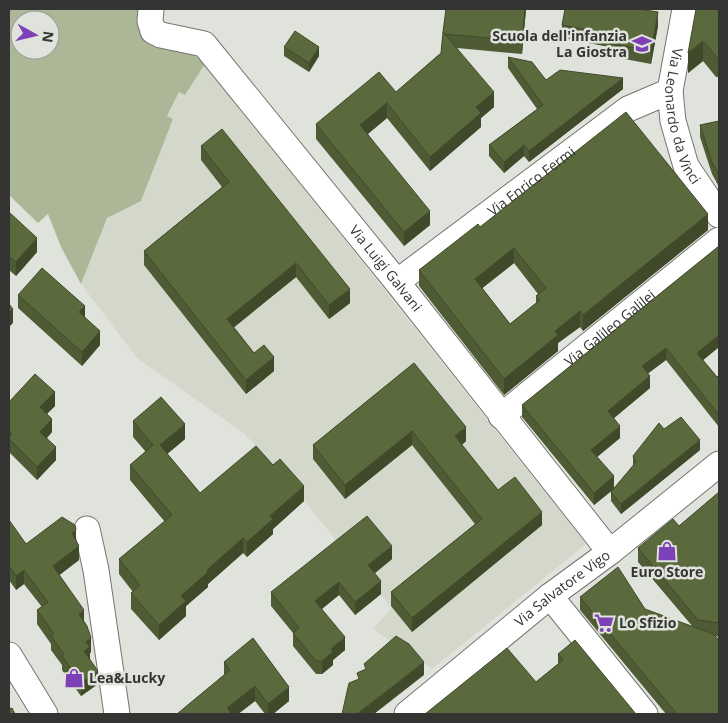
<svg xmlns="http://www.w3.org/2000/svg" width="728" height="723" font-family="'Open Sans',sans-serif">
<rect width="100%" height="100%" fill="#e0e3dc"/>
<polygon fill="#d3d8ca" points="205,64 586,544 432,669 373,629 392,608 304,501 245,434 137,358 81,284 107,218 141,201 173,119 167,116 179,92 186,94"/>
<path fill="#abb797" fill-rule="evenodd" d="M9,9H139L149,42C170,55 187,44 205,64L185,95L179,92L167,116L173,119L141,201L107,218L81,284L61,247L48,214L38,223L9,195ZM20,20H50V50H20Z"/>
<g fill="none" stroke-linecap="round" stroke-linejoin="round">
<defs>
<g id="minor">
<path id="s1" d="M151,9L150,21L153,31L161,35L204,44L397,282L610,552"/>
<path id="s2" d="M685,9L670,91L673,121L686,166L719,215"/>
<path id="s3" d="M397,282L628,109L670,91"/>
<path id="s4" d="M501,416L719,240"/>
<polyline points="87,529 96,570 117,714"/>
<polyline points="550,596 645,714"/>
<polyline points="9,655 45,714"/>
<path id="s5" d="M407,714L550,596L610,552L719,464"/>
</g>
</defs>
<use href="#minor" stroke="#747670" stroke-width="27"/>
<use href="#minor" stroke="#fff" stroke-width="25"/>
</g>
<g fill="#4e5b34" fill-rule="evenodd">
<polygon points="446,9 526,9 522,54 457,48 494,107 481,118 481,127 430,171 387,118 368,134 430,225 404,246 316,139 316,124 396,92 441,53"/>
<polygon points="719,9 719,77 716,77 703,61 688,73 688,53"/>
<polygon points="562,25 658,26 651,64 609,56 609,47 562,38"/>
<polygon points="284,47 319,56 309,72 284,56"/>
<polygon points="508,57 546,80 623,89 529,162 524,156 504,173 489,156 489,145 537,109 508,68"/>
<polygon points="719,121 719,187 712,174 700,137 700,125"/>
<polygon points="201,146 350,303 329,319 296,277 234,327 254,353 274,371 246,394 144,265 144,251 222,187 201,160"/>
<polygon points="9,212 37,252 16,276 9,270"/>
<path d="M480,227L708,230L583,331L580,327L558,343V351L504,395L419,286V270ZM514,263L538,294L536,296V303L510,324L482,288Z"/>
<polygon points="719,246 719,347 703,360 717,377 719,375 719,427 666,360 648,373 650,388 614,418 620,438 597,457 614,488 633,466 633,456 664,429 700,450 621,514 611,501 611,492 612,490 594,505 522,417 522,405"/>
<polygon points="18,295 85,317 100,345 82,366 18,308"/>
<polygon points="414,363 466,441 462,445 498,490 542,525 412,632 391,606 391,592 475,524 412,445 345,499 313,459 313,445"/>
<polygon points="9,402 55,406 47,414 52,432 47,438 56,460 37,480 9,452"/>
<polygon points="133,421 185,439 167,454 200,493 304,501 273,529 273,534 247,557 243,553 208,584 208,587 186,606 186,616 159,640 131,609 131,593 133,592 119,574 119,559 165,522 130,480 130,465 146,452 133,437"/>
<polygon points="719,492 719,637 715,636 719,714 666,714 580,610 580,597 693,627 638,562 638,548 679,526"/>
<polygon points="9,520 26,544 76,540 79,560 59,575 84,621 91,652 90,653 90,660 98,684 81,696 62,670 62,665 51,650 51,644 37,624 37,610 42,607 24,584 16,590 9,580"/>
<polygon points="392,559 374,573 381,594 355,615 339,595 322,609 345,650 333,660 333,665 322,674 316,674 293,646 293,633 271,606 271,592"/>
<polygon points="558,654 636,714 536,682 558,664"/>
<polygon points="224,662 289,701 273,714 265,714 255,701 238,714 177,714 224,675"/>
</g>
<g fill="#404a2b">
<polygon points="525,9 526,9 522,54 522,41"/>
<polygon points="658,12 658,26 651,64 651,51"/>
<polygon points="703,41 703,61 688,73 688,53"/>
<polygon points="319,47 319,56 309,72 309,63"/>
<polygon points="623,78 623,89 529,162 529,151"/>
<polygon points="494,92 494,107 481,118 481,127 430,171 430,157 476,107"/>
<polygon points="387,103 387,118 360,140 360,125"/>
<polygon points="524,145 524,156 504,173 504,162"/>
<polygon points="430,211 430,225 404,246 404,232"/>
<polygon points="708,214 708,230 583,331 583,315"/>
<polygon points="37,238 37,252 16,276 16,262"/>
<polygon points="514,248 514,263 475,294 475,279"/>
<polygon points="296,263 296,277 227,333 227,319"/>
<polygon points="350,289 350,303 329,319 329,305"/>
<polygon points="85,306 85,320 79,312"/>
<polygon points="13,309 13,323 9,327 9,313"/>
<polygon points="580,311 580,327 558,343 558,351 504,395 504,379 555,331"/>
<polygon points="100,331 100,345 82,366 82,352"/>
<polygon points="719,335 719,347 697,365 697,353"/>
<polygon points="666,348 666,360 642,378 642,366"/>
<polygon points="274,357 274,371 246,394 246,380"/>
<polygon points="650,376 650,388 608,423 608,411"/>
<polygon points="55,392 55,406 40,420 40,407"/>
<polygon points="52,419 52,432 40,445 40,432"/>
<polygon points="185,424 185,439 160,460 160,445"/>
<polygon points="620,426 620,438 591,462 591,450"/>
<polygon points="466,427 466,441 455,450 455,436"/>
<polygon points="412,431 412,445 345,499 345,485"/>
<polygon points="700,440 700,450 621,514 621,504"/>
<polygon points="56,447 56,460 37,480 37,467"/>
<polygon points="614,476 614,489 594,505 594,493"/>
<polygon points="304,486 304,501 273,529 273,534 247,557 247,542 270,516"/>
<polygon points="542,512 542,525 412,632 412,618"/>
<polygon points="76,530 76,544 72,533"/>
<polygon points="243,538 243,553 208,584 208,587 186,606 186,616 159,640 159,625 181,596 207,570"/>
<polygon points="79,546 79,560 53,580 53,566"/>
<polygon points="392,546 392,559 368,579 368,565"/>
<polygon points="24,570 24,584 16,590 16,576"/>
<polygon points="381,581 381,594 355,615 355,602"/>
<polygon points="339,582 339,595 315,614 315,601"/>
<polygon points="84,610 84,624 79,614"/>
<polygon points="345,637 345,650 333,660 333,665 322,674 322,661 331,649"/>
<polygon points="91,638 91,652 90,653 90,661 84,651 86,642"/>
<polygon points="424,662 424,675 374,714 357,714"/>
<polygon points="98,671 98,684 81,696 81,683"/>
<polygon points="255,686 255,701 238,714 227,714 227,708"/>
<polygon points="289,687 289,701 273,714 268,714 268,704"/>
</g>
<g fill="#5b6a3d" stroke="#404a2b" fill-rule="evenodd">
<polygon points="446,9 525,9 522,41 444,34 443,32"/>
<polygon points="565,9 638,9 658,12 651,51 609,43 610,34 562,25"/>
<polygon points="696,9 719,9 719,57 716,56 703,41 688,53"/>
<polygon points="295,31 319,47 309,63 284,47"/>
<polygon points="443,32 494,92 476,107 481,113 430,157 387,103 360,125 430,211 404,232 316,124 379,72 396,92 441,53"/>
<polygon points="508,57 532,62 546,80 560,70 623,78 529,151 524,145 504,162 489,145 543,105"/>
<path d="M626,112L708,214L583,315L580,311L555,331L558,335L504,379L419,270L478,224L480,227ZM514,248L546,288L536,296L540,300L510,324L475,279Z"/>
<polygon points="719,121 719,175 712,162 700,125"/>
<polygon points="222,129 350,289 329,305 296,263 227,319 254,353 264,345 274,357 246,380 144,251 229,182 201,146"/>
<polygon points="9,212 37,238 16,262 9,256"/>
<polygon points="719,246 719,335 697,353 717,377 719,375 719,415 666,348 642,366 650,376 608,411 620,426 591,450 614,476 594,493 522,405"/>
<polygon points="42,268 85,306 79,312 100,331 82,352 18,295"/>
<polygon points="9,304 13,309 9,313"/>
<polygon points="414,363 466,427 455,436 498,490 515,477 542,512 412,618 391,592 482,519 412,431 345,485 313,445"/>
<polygon points="35,374 55,392 40,407 52,419 40,432 56,447 37,467 9,439 9,437 12,434 9,431 9,402"/>
<polygon points="161,397 185,424 160,445 200,493 256,446 273,465 280,459 304,486 270,516 273,519 247,542 243,538 207,570 208,572 181,596 186,601 159,625 131,593 140,585 119,559 172,515 130,465 153,445 133,421"/>
<polygon points="681,417 700,440 621,504 611,492 636,462 633,456 659,423 664,429"/>
<polygon points="719,492 719,623 698,620 638,548 673,519 679,526"/>
<polygon points="367,516 392,546 368,565 381,581 355,602 339,582 315,601 345,637 331,649 333,652 322,661 316,661 293,633 299,628 271,592"/>
<polygon points="62,517 75,525 76,530 72,533 79,546 53,566 84,610 79,614 87,626 91,638 86,642 90,647 84,651 98,671 81,683 62,656 64,654 51,636 54,634 37,610 48,602 24,570 16,576 9,566 9,520 26,544"/>
<polygon points="618,567 645,609 713,634 719,640 719,714 677,714 580,597"/>
<polygon points="396,636 409,644 424,662 357,714 342,714 349,683 359,679 357,673 366,669 364,664"/>
<polygon points="253,638 289,687 268,704 255,686 227,708 232,714 177,714 230,670 224,662"/>
<polygon points="575,640 636,714 425,714 507,648 536,682 563,660 558,654"/>
<polygon points="12,708 15,714 9,714 9,709"/>
</g>
<defs>
<symbol id="school-bare" viewBox="-9 -9 18 18"><path d="M0-5L7-2L0 1L-7-2ZM-4 1L0 2.5L4 1V4Q0 6-4 4Z" fill="#7d41b7" stroke="#e0e3dc" stroke-width="2.5" paint-order="stroke"/></symbol>
<symbol id="shop-bare" viewBox="-9 -9 18 18"><path d="M-5-2.5h2.3a2.7 3.5 0 0 1 5.4 0H5L5.5 6h-11ZM-1.5-2.5h3a1.5 2.3 0 0 0-3 0Z" fill="#7d41b7" stroke="#e0e3dc" stroke-width="2.5" paint-order="stroke"/></symbol>
<symbol id="supermarket-bare" viewBox="-9 -9 18 18"><path d="M-6-5.5h2.5l.6 2H6L4.5 2H-2.5L-4.4-4H-6ZM-1.5 3.2a1.3 1.3 0 1 0 .1 0ZM3 3.2a1.3 1.3 0 1 0 .1 0Z" fill="#7d41b7" stroke="#e0e3dc" stroke-width="2.5" paint-order="stroke"/></symbol>
</defs>
<g fill-rule="evenodd">
<use href="#school-bare" x="628" y="30" width="28" height="28"/>
<use href="#shop-bare" x="653" y="537" width="28" height="28"/>
<use href="#supermarket-bare" x="590" y="609" width="28" height="28"/>
<use href="#shop-bare" x="60" y="664" width="28" height="28"/>
</g>
<g text-anchor="middle" stroke-width="5" stroke-linejoin="round" paint-order="stroke">
<g font-size="14" font-weight="bold" fill="#343532" stroke="#e0e3dc" text-anchor="start">
<text x="627" y="41" text-anchor="end">Scuola dell'infanzia<tspan x="627" dy="16">La Giostra</tspan></text>
<text x="667" y="577" text-anchor="middle">Euro Store</text>
<text x="619" y="628">Lo Sfizio</text>
<text x="89" y="683">Lea&amp;Lucky</text>
</g>
<g font-size="14" fill="#343532" stroke="#e0e3dc">
<text dy="5" stroke="none"><textPath href="#s2" startOffset="110">Via Leonardo da Vinci</textPath></text>
<text dy="5" stroke="none"><textPath href="#s3" startOffset="168">Via Enrico Fermi</textPath></text>
<text dy="5" stroke="none"><textPath href="#s1" startOffset="364">Via Luigi Galvani</textPath></text>
<text dy="5" stroke="none"><textPath href="#s4" startOffset="140">Via Galileo Galilei</textPath></text>
<text dy="5" stroke="none"><textPath href="#s5" startOffset="200">Via Salvatore Vigo</textPath></text>
</g>
</g>
<rect width="728" height="723" fill="none" stroke="#343532" stroke-width="20"/>
<g transform="translate(35 35) rotate(98)"><circle r="24" fill="#e0e3dc" stroke="#9b9d98"/>
<path d="M0-4L9 19L0 12L-9 19Z" fill="#7d41b7"/>
<text y="-8" font-size="14" font-weight="bold" text-anchor="middle" fill="#343532">N</text>
</g>
</svg>
